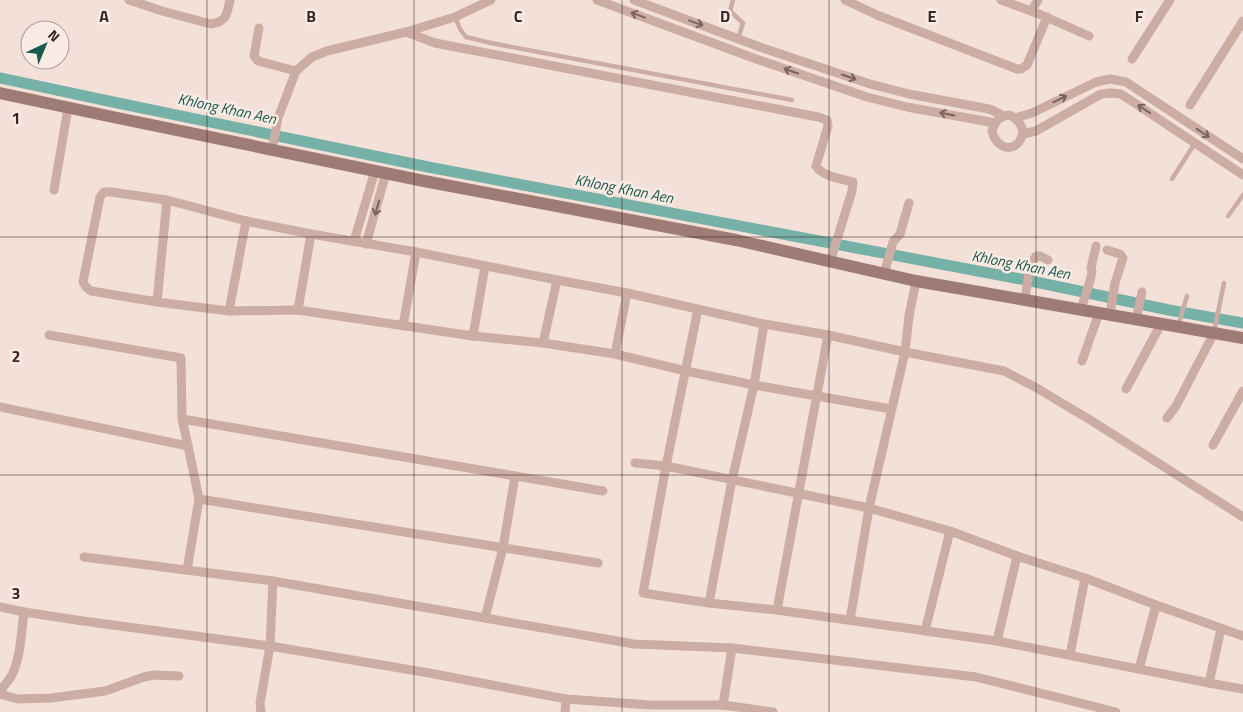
<svg xmlns="http://www.w3.org/2000/svg" width="1243" height="712" font-family="'Titillium Web',sans-serif">
<rect width="100%" height="100%" fill="#f3e0d8"/>
<g fill="none" stroke-linecap="round" stroke-linejoin="round">
<polyline stroke="#75b1a6" stroke-width="11" points="0,78 113,102 428,167 1031,281 1169,310 1243,323"/>
<g stroke="#cbada3" stroke-width="4.5">
<polyline points="733,0 730,11 743,23 738,39"/>
<polyline points="455,17 460,29 466,37 491,43 792,100"/>
<polyline points="1172,179 1195,143"/>
<polyline points="1228,216 1243,195"/>
<polyline points="1178,326 1187,296"/>
<polyline points="1214,332 1224,283"/>
</g>
<g stroke="#cbada3" stroke-width="9">
<path d="M129,0L162,11L211,24C227,22 227,13 230,0"/>
<polyline points="597,0 756,59 867,97 907,107 995,123"/>
<polyline points="634,0 760,47 870,84 909,94 989,109 996,112 1003,116"/>
<polyline points="845,0 877,15 1017,69 1021,69 1027,65 1047,17"/>
<polyline points="1001,0 1039,14 1089,36"/>
<polyline points="1031,11 1038,0"/>
<polyline points="259,28 254,56 258,61 296,71"/>
<path d="M406,32L435,43L818,117L827,120L828,126L816,166C821,176 842,179 853,182L852,191L830,262"/>
<polyline points="1132,59 1170,0"/>
<polyline points="1190,105 1243,21"/>
<path d="M1009,115C1018,118 1022,125 1023,134C1021,137 1021,140 1019,142C1008,154 995,144 992,131C996,120 998,117 1009,115Z"/>
<polyline points="1015,118 1032,113 1096,82 1110,79 1126,82 1243,159"/>
<polyline points="1023,134 1036,131 1101,94 1110,93 1121,94 1243,175"/>
<polyline points="272,150 278,118 296,71 312,57 327,51 406,32 455,17 491,0"/>
<polyline points="54,190 68,108"/>
<polyline points="354,241 375,171"/>
<polyline points="366,244 386,173"/>
<polyline points="1107,250 1120,254 1123,258 1115,283 1110,315"/>
<polyline points="884,274 893,242 900,234 909,203"/>
<path d="M1025,300C1027,286 1028,269 1036,256H1040L1048,260"/>
<polyline points="157,302 167,200"/>
<polyline points="698,309 666,466 643,593 709,603 777,610 997,641 1209,683 1243,689"/>
<polyline points="1081,309 1090,281 1092,272 1091,268 1096,246"/>
<polyline points="298,310 311,234"/>
<polyline points="229,311 246,221"/>
<polyline points="1136,320 1142,292"/>
<polyline points="403,326 416,252"/>
<polyline points="49,335 181,358 182,419 188,446 199,499 187,570"/>
<polyline points="473,336 485,266"/>
<polyline points="543,343 557,280"/>
<polyline points="615,354 627,293"/>
<polyline points="1082,361 1099,313"/>
<polyline points="1126,389 1161,324"/>
<polyline points="0,407 188,446"/>
<polyline points="891,409 754,385 686,371 615,354 543,343 473,336 298,310 229,311 157,302 91,291 86,287 83,282 100,197 104,192 111,192 167,200 246,221 311,234 416,252 557,280 627,293 764,324 828,335 905,352 1004,371 1035,387 1092,421 1243,517"/>
<polyline points="1167,418 1176,406 1214,333"/>
<polyline points="182,419 603,491"/>
<polyline points="1213,445 1243,391"/>
<polyline points="635,463 666,466 869,508 950,531 1017,556 1085,578 1156,605 1243,636"/>
<polyline points="199,499 598,563"/>
<polyline points="84,557 273,581 634,644 732,648 976,677 1116,712"/>
<polyline points="709,603 732,480 754,385 764,324"/>
<polyline points="0,607 24,612 83,621 270,646 429,673 566,699 651,705 723,705 773,712"/>
<polyline points="777,610 828,335"/>
<polyline points="485,618 503,548 515,476"/>
<polyline points="850,620 869,508 905,352 909,316 916,281"/>
<polyline points="925,631 950,531"/>
<polyline points="997,641 1017,556"/>
<polyline points="1070,655 1085,578"/>
<polyline points="1139,669 1156,605"/>
<polyline points="1209,683 1221,629"/>
<path d="M0,691C4,686 9,680 12,675C21,656 21,633 24,612"/>
<polyline points="0,694 18,699 51,698 105,691 144,677 154,675 179,676"/>
<polyline points="723,705 732,648"/>
<polyline points="261,712 260,703 270,646 273,581"/>
<polyline points="565,712 566,699"/>
</g>
<polyline stroke="#9f7b75" stroke-width="12" points="0,93 108,116 424,181 736,240 916,281 1243,338"/>
</g>
<defs><path id="oneway-shaft" d="M-6 0H5M1.5-3L5.5 0L1.5 3" fill="none" stroke-width="1.6" stroke-linecap="round" stroke-linejoin="round" transform="scale(1.25)"/></defs>
<g stroke="#79635e">
<use href="#oneway-shaft" transform="translate(638 15) rotate(-160)"/>
<use href="#oneway-shaft" transform="translate(696 23) rotate(20)"/>
<use href="#oneway-shaft" transform="translate(791 71) rotate(-161)"/>
<use href="#oneway-shaft" transform="translate(849 77) rotate(19)"/>
<use href="#oneway-shaft" transform="translate(1060 99) rotate(-26)"/>
<use href="#oneway-shaft" transform="translate(1144 109) rotate(-147)"/>
<use href="#oneway-shaft" transform="translate(947 114) rotate(-169)"/>
<use href="#oneway-shaft" transform="translate(1203 133) rotate(34)"/>
<use href="#oneway-shaft" transform="translate(377 208) rotate(106)"/>
</g>
<path fill="none" stroke="#362726" stroke-width="1" stroke-opacity="0.55" d="M207,0V712M414,0V712M622,0V712M829,0V712M1036,0V712M0,237H1243M0,475H1243"/>
<g text-anchor="middle" stroke-width="5" stroke-linejoin="round" paint-order="stroke">
<g font-size="15" font-style="italic" fill="#195a4f" stroke="#faebe5">
<text transform="translate(227 109) rotate(12)" y="5">Khlong Khan Aen</text>
<text transform="translate(624 189) rotate(11)" y="5">Khlong Khan Aen</text>
<text transform="translate(1021 265) rotate(11)" y="5">Khlong Khan Aen</text>
</g>
</g>
<g font-size="16" text-anchor="middle" font-weight="bold" fill="#362726" stroke="#faebe5" stroke-width="5" stroke-linejoin="round" paint-order="stroke">
<text x="104" y="22">A</text>
<text x="311" y="22">B</text>
<text x="518" y="22">C</text>
<text x="725" y="22">D</text>
<text x="932" y="22">E</text>
<text x="1139" y="22">F</text>
<text x="16" y="124">1</text>
<text x="16" y="362">2</text>
<text x="16" y="599">3</text>
</g>
<g transform="translate(45 45) rotate(44)"><circle r="24" fill="#faebe5" stroke="#ac9d99"/>
<path d="M0-4L9 19L0 12L-9 19Z" fill="#195a4f"/>
<text y="-8" font-size="14" font-weight="bold" text-anchor="middle" fill="#362726">N</text>
</g>
</svg>
